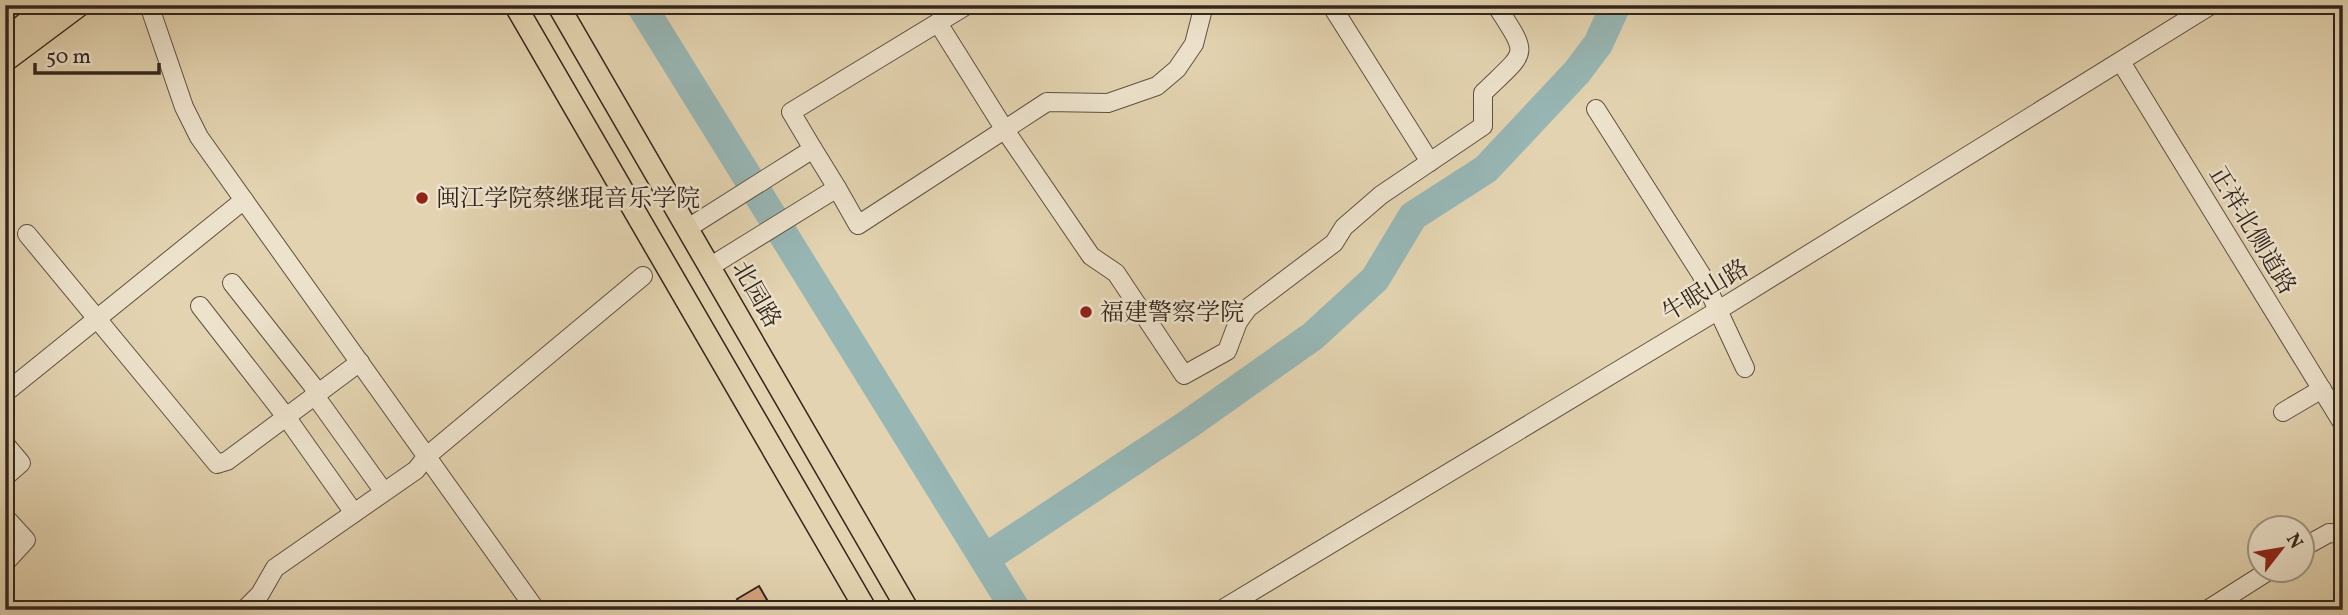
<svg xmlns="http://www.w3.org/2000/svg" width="2348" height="615" font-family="Vollkorn,'Noto Serif SC',serif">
<rect width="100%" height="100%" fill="#e3d3b0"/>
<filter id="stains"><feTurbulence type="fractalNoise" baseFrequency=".00286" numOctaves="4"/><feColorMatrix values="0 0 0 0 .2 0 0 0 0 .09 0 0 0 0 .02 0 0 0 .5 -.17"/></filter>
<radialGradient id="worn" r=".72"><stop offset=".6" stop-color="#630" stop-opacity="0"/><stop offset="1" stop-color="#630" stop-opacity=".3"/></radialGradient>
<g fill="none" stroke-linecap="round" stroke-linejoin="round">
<g stroke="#97b6b4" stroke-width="30">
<polyline points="641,5 1016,610"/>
<polyline points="986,558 1190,423 1313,336 1375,279 1413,216 1486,169 1577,72 1598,44 1616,5"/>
</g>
</g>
<polygon fill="#d5a17b" stroke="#33261d" stroke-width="2" points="759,586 773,610 743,610 737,599"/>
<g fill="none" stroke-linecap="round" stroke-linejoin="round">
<defs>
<g id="minor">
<polyline points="149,5 184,107 199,137 536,610"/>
<polyline points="1331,5 1430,162"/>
<path d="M938,23L1005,130L1091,256L1116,273L1184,375L1227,351L1238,322L1248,308L1334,243L1344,227L1381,195L1483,126V93C1528,49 1530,58 1496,5"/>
<polyline points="2121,62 2343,424"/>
<polyline points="1596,109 1701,274 1745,368"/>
<polyline points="813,149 837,188"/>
<polyline points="688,228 813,149 791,112 967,5"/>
<polyline points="27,234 217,464 227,461 360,362"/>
<polyline points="711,266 837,188 858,225 1047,102 1108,103 1157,86 1177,69 1194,44 1204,5"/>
<polyline points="232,283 313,386 316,397 384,492"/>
<polyline points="200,306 287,418 354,513"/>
<polyline points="5,393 244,200"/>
<polyline points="2283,412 2322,389"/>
<polyline points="5,444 21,463 5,477"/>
<polyline points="5,517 26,540 5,563"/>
<polyline points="2302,548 2329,533 2343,534"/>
<polyline points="244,610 260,594 275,568 416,470 427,456 643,276"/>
<polyline points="1221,610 1717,311 2211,5"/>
<polyline points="2207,610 2270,570"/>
</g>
<g id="major">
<polyline points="515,5 866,610"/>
<polyline points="558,5 908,610"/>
<polyline points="5,41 47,5"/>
<polyline points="5,61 80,5"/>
</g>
</defs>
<use href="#minor" stroke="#5f5142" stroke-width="20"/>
<use href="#major" stroke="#33261d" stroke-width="24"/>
<use href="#minor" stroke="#ede2cc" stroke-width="18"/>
<use href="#major" stroke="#e3d3b0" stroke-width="21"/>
</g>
<g fill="#8f2418" stroke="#ede2cc" stroke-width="2.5">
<circle cx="422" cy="198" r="7"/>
<circle cx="1086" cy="312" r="7"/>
</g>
<g text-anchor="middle" stroke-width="5" stroke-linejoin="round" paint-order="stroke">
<g font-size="24" fill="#33261d" stroke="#ede2cc" text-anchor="start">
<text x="436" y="206">闽江学院蔡继琨音乐学院</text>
<text x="1100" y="320">福建警察学院</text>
</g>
<g font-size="24" fill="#33261d" stroke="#ede2cc">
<text transform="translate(2253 230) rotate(59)" y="8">正祥北侧道路</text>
<text transform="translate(1705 290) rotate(-31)" y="8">牛眠山路</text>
<text transform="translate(757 294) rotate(60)" y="8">北园路</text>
</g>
</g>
<rect width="2348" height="615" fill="none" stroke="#e3d3b0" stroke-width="28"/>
<rect x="7" y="7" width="2334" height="601" fill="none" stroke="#33261d" stroke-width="3.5"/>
<rect x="14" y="14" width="2320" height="587" fill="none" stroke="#33261d" stroke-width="2"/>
<g transform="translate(2281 549) rotate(59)"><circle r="33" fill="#ede2cc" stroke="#a39786" stroke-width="2"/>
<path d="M0-5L12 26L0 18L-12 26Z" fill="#8f2418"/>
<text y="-10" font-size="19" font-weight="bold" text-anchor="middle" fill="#33261d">N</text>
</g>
<path d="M35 63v10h124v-10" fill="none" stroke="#33261d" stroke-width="3.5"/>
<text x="46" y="63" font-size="21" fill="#33261d" stroke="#ede2cc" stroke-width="5" paint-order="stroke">50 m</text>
<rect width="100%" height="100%" filter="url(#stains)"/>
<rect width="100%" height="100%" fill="url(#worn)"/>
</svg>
